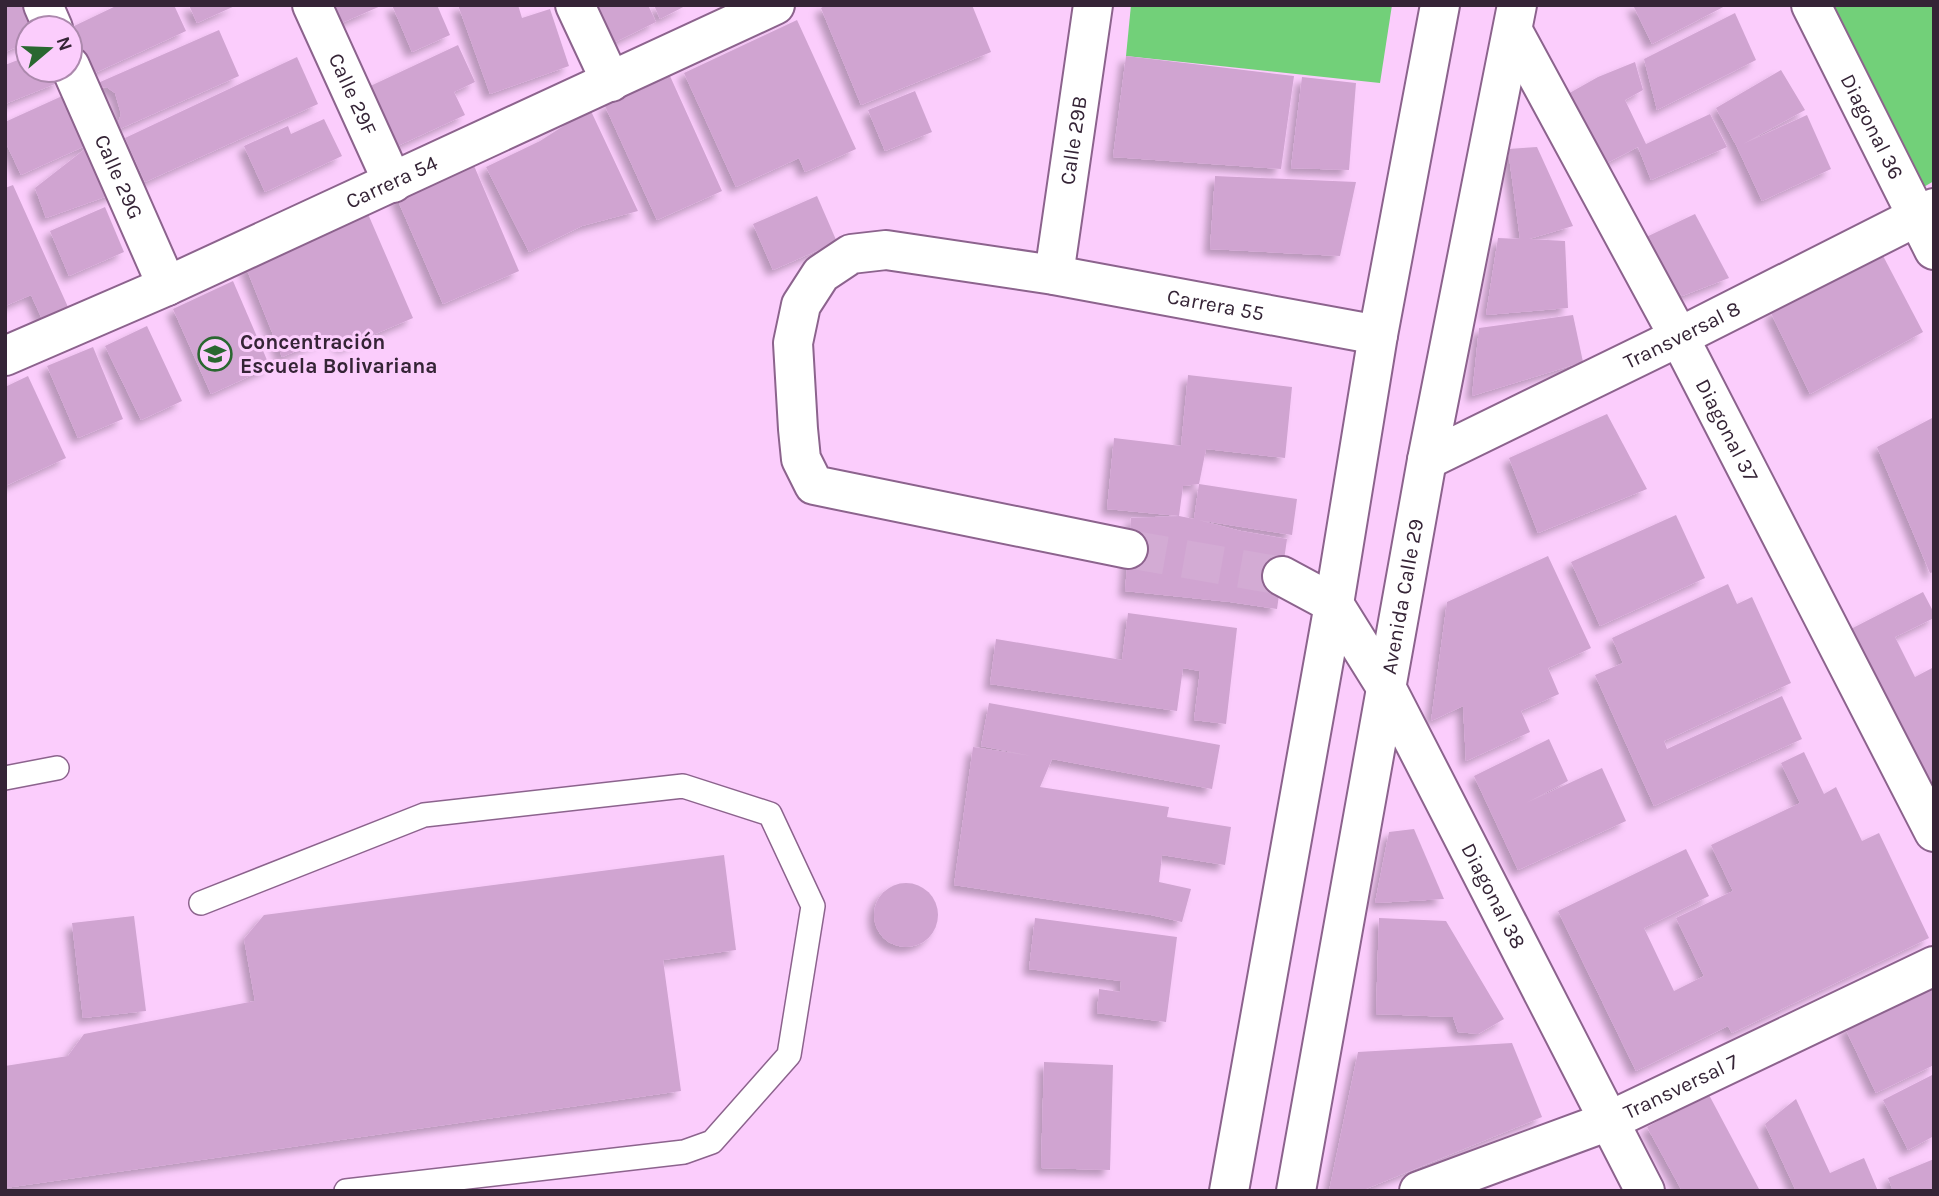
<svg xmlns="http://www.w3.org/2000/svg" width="1939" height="1196" font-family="Karla,sans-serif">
<defs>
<filter id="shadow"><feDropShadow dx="-6" dy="6" stdDeviation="3.5" flood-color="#0004"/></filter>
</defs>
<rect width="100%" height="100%" fill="#fbcdfc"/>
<g fill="#72d079">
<polygon points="1131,5 1392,5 1380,83 1126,56"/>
<polygon points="1824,5 1934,5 1934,181 1910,195"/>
</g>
<g fill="#d0a4d1" filter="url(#shadow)">
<polygon points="5,5 34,5 44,28 28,28 28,42 5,52"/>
<polygon points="118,5 174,5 186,31 84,78 70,49 70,28"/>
<polygon points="189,5 237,5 197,23"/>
<polygon points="329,5 383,5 337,25"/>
<polygon points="392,5 437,5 450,35 412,52"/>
<polygon points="458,5 518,5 522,18 550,9 569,66 490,94"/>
<polygon points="590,5 648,5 656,22 609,45"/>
<polygon points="654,5 687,5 660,19"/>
<polygon points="826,5 972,5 991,52 861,105 821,8"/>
<polygon points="1633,5 1727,5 1652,44"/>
<polygon points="1735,13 1756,60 1657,110 1644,59"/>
<polygon points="797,20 856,149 805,172 799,158 736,187 684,73"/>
<polygon points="219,30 239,76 115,131 121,114 115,93 108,88 91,86"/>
<polygon points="458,45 475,82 454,92 465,115 391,149 364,89"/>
<polygon points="28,56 28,70 55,70 60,82 5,104 5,65"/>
<polygon points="1126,56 1294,76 1281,169 1113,157"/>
<polygon points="297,57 318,104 145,182 125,138"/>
<polygon points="1635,62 1643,90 1625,100 1646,144 1710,114 1727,147 1651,180 1638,147 1601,166 1566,95 1598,77"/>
<polygon points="1781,70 1805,110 1743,144 1807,115 1831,169 1762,201 1737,147 1716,108"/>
<polygon points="670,76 722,191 657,220 605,106"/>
<polygon points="1302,77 1356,83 1349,170 1291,168"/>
<polygon points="915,91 932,132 885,151 868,110"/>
<polygon points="71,92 94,142 21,175 5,141 5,122"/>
<polygon points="590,109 638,211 582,226 529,252 486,167 540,141"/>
<polygon points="324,119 342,156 265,192 244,146 288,126 291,134"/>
<polygon points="94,142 119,192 46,218 35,188"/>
<polygon points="1537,147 1573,226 1529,239 1565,241 1568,308 1486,315 1498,238 1520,239 1508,149"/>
<polygon points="472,161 519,271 443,304 395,194"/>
<polygon points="1215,176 1356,182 1340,256 1210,249"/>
<polygon points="13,185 68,307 42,319 31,295 5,306 5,188"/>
<polygon points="817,196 837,242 773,270 753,224"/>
<polygon points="105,207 124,252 69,276 50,231"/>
<polygon points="368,214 413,318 342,348 335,335 282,357 245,265"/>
<polygon points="1695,214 1729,278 1682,296 1642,239"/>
<polygon points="1881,252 1923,332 1810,394 1771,313"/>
<polygon points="233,281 270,367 211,394 173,309"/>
<polygon points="1573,315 1583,362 1472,396 1479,328"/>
<polygon points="147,326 182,401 141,420 105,346"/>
<polygon points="93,347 123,419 78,438 47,366"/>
<polygon points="1188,375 1292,387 1285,458 1206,449 1199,484 1183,486 1179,516 1107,509 1114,438 1181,446"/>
<polygon points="28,376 66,458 5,486 5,387"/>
<polygon points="1607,414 1647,489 1538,533 1509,458"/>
<polygon points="1934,417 1934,572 1930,573 1877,447"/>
<polygon points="1199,484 1297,499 1292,535 1198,520 1241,531 1287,539 1277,609 1230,602 1125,591 1131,518 1179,516 1194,519"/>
<polygon points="1676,515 1705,578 1600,626 1571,562"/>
<polygon points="1548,556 1591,648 1548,668 1559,694 1521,711 1530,732 1466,761 1463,706 1431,721 1447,602"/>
<polygon points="1728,584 1737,604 1752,597 1791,683 1664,741 1667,749 1782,696 1802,739 1654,806 1595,675 1623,663 1612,638"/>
<polygon points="1923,592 1934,613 1934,618 1895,637 1915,677 1934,667 1934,802 1847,631"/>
<polygon points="1128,613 1237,628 1226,724 1194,720 1200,671 1183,668 1177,711 990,684 996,639 1122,660"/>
<polygon points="989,703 1220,745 1212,789 1052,759 1040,787 1169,807 1167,817 1231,827 1225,865 1162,855 1159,882 1191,889 1182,922 1151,915 954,885 973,747 1032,756 981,746"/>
<polygon points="1549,739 1568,781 1526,803 1602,768 1626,821 1518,870 1474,776"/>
<polygon points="1804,752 1824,794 1836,787 1862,841 1879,833 1929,938 1732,1033 1728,1026 1636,1071 1558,911 1686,849 1709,896 1644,928 1674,991 1704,976 1676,918 1733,891 1711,845 1800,803 1781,763"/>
<polygon points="1414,829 1444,899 1375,903 1389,832"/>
<polygon points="724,855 736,950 663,960 681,1091 5,1188 5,1066 68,1056 84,1034 255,1001 244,939 264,915"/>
<circle cx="906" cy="915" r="32"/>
<polygon points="134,916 146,1011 83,1018 72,923"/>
<polygon points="1035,918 1177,937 1166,1022 1097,1013 1099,989 1120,992 1121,981 1029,969"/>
<polygon points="1379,918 1446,921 1504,1019 1478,1034 1458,1032 1453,1017 1376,1014"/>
<polygon points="1934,985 1934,1065 1876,1093 1845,1028"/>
<polygon points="1512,1043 1542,1117 1361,1191 1329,1191 1358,1052"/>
<polygon points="1044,1062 1113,1065 1110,1170 1041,1168"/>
<polygon points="1934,1074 1934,1136 1908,1150 1883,1100"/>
<polygon points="1708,1093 1760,1191 1682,1191 1647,1127"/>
<polygon points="1796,1099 1830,1173 1864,1158 1878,1191 1796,1191 1765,1124"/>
<polygon points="1934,1159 1934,1191 1893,1191 1888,1178"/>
</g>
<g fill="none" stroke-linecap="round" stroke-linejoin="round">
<polyline stroke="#d3abd4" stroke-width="38" stroke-dasharray="38 19" stroke-linecap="butt" points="1128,549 1282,576"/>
<defs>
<g id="service">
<polyline points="5,778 57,768"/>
<polyline points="201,903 424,815 683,786 770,814 813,906 789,1055 712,1142 684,1152 346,1191"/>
</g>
<g id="minor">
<polyline points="43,5 53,28"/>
<path id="s1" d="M312,5L393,183"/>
<polyline points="575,5 611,82"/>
<path id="s2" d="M1811,5L1934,250"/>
<path id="s3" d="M1513,31L1679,337L1934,832"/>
<path id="s4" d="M70,66L167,286"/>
<path id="s5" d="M1054,275L1093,5"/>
<path id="s6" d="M5,356L167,286L775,5"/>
<path id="s7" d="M1427,460L1679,337L1934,208"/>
<path id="s8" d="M1128,549L814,485L801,459L798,429L793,343L801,305L821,274L851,254L886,250L1054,275L1378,335"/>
<path id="s9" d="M1282,576L1334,604L1387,689L1645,1191"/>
<path id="s10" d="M1419,1191L1609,1121L1934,966"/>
</g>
<g id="secondary">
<polyline points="1229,1191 1334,604 1378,335 1440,5"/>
<path id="s11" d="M1296,1191L1427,460L1517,5"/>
</g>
</defs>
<use href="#service" stroke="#8c638d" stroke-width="26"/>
<use href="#minor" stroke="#8c638d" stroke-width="42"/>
<use href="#secondary" stroke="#8c638d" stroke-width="42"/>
<use href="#service" stroke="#fff" stroke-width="23"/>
<use href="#minor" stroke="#fff" stroke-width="38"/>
<use href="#secondary" stroke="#fff" stroke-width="38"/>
</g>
<defs>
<symbol id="school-ring" viewBox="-11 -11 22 22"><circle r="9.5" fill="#fbcdfc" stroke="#296730" stroke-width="1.5"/><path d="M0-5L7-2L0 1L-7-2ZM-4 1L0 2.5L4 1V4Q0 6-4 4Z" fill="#296730"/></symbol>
</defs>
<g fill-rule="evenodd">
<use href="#school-ring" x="196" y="335" width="38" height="38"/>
</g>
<g text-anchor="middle" stroke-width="6" stroke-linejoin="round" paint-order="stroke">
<g font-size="21" fill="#352436" stroke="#fbcdfc">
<text dy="7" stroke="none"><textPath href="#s1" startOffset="98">Calle 29F</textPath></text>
<text dy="7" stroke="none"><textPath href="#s2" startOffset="136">Diagonal 36</textPath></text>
<text dy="7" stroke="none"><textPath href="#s5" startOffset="136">Calle 29B</textPath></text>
<text dy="7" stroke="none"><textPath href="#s4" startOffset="121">Calle 29G</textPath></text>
<text dy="7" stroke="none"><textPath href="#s6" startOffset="424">Carrera 54</textPath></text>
<text dy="7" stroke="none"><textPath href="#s8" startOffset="947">Carrera 55</textPath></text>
<text dy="7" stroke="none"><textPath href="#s7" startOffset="284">Transversal 8</textPath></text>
<text dy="7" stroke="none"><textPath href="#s3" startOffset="453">Diagonal 37</textPath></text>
<text dy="7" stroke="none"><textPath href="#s11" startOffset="604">Avenida Calle 29</textPath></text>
<text dy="7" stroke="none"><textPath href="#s9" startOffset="392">Diagonal 38</textPath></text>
<text dy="7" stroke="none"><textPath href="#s10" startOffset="282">Transversal 7</textPath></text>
</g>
<g font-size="21" font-weight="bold" fill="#352436" stroke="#fbcdfc" text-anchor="start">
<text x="240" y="349">Concentración<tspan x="240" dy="24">Escuela Bolivariana</tspan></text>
</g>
</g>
<rect width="1939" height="1196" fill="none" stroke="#352436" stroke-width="14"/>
<g transform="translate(49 49) rotate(71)"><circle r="33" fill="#fbcdfc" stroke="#ac89ad" stroke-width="2"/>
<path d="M0-5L12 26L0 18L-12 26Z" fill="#296730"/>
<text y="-10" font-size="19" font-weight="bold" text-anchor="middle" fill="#352436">N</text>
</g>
</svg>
